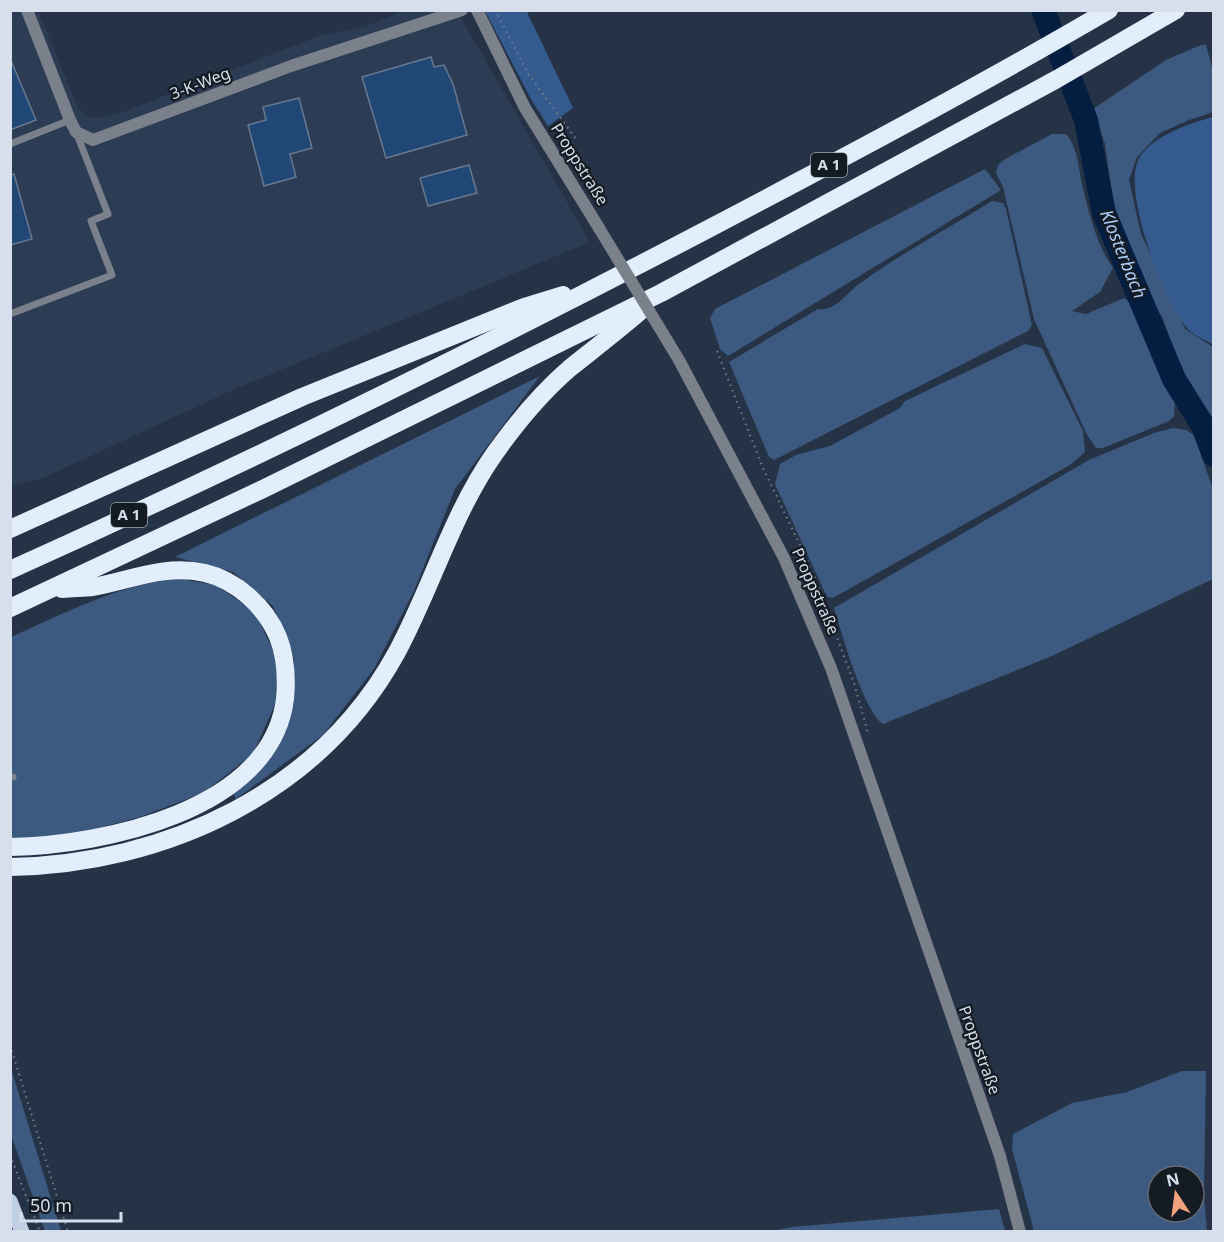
<svg xmlns="http://www.w3.org/2000/svg" width="1224" height="1242" font-family="'Noto Sans',sans-serif">
<rect width="100%" height="100%" fill="#263346"/>
<polygon fill="#2b3c54" points="11,11 38,11 78,107 86,116 95,118 123,112 322,35 365,27 402,11 457,11 590,242 235,389 45,477 11,487"/>
<g fill="#3c597f" fill-rule="evenodd">
<polygon points="1201,45 1206,45 1213,71 1213,112 1189,120 1160,133 1137,157 1129,180 1141,234 1185,329 1213,347 1213,419 1181,369 1163,319 1143,284 1115,215 1105,144 1093,109 1166,60"/>
<path d="M1052,134H1066C1079,149 1078,169 1083,188C1089,214 1097,246 1113,268L1100,292L1072,311L1086,314L1124,298L1137,307L1175,401L1174,416L1169,421L1103,448H1096L1087,435L1034,319L1003,187L996,173L998,165L1005,159Z"/>
<polygon points="985,169 1001,190 728,356 720,349 710,318 715,309"/>
<path d="M992,201L1003,203L1006,209L1032,325L1028,331L774,460L769,457L729,362L818,309C837,311 845,294 859,284C901,253 948,229 992,201Z"/>
<polygon points="1025,344 1042,348 1083,431 1085,452 1070,465 833,598 827,597 775,484 780,464 796,455 830,446 900,408 905,401"/>
<polygon points="540,376 455,489 414,591 374,669 323,735 236,799 231,790 283,734 294,703 294,658 273,606 233,572 175,557"/>
<path d="M1173,428L1186,430L1194,435L1213,489V579L1052,656L883,724C863,710 842,634 834,608L1089,460L1154,433Z"/>
<path d="M174,578L216,585L255,612L278,661L276,702L253,754L203,793L140,817L80,833L11,840V637C64,613 115,587 174,578Z"/>
<polygon points="10,1065 61,1231 45,1231 11,1135"/>
<path d="M1182,1071H1206L1204,1197L1207,1231H1034L1012,1149L1013,1134L1072,1103L1127,1092ZM1158,1176H1194V1212H1158Z"/>
<polygon points="999,1209 1005,1231 772,1231 792,1227"/>
</g>
<g fill="#355b8e">
<polygon points="485,11 529,11 527,12 573,108 548,126 531,99"/>
<path d="M1213,117H1214L1213,344C1205,340 1192,335 1186,327C1163,299 1125,198 1137,163C1146,138 1190,123 1213,117Z"/>
</g>
<g fill="none" stroke-linecap="round" stroke-linejoin="round">
<polyline stroke="#031e41" stroke-width="24" points="1043,10 1086,120 1104,213 1174,379 1203,426 1214,455"/>
</g>
<g fill="#214777" stroke="#68788e" stroke-width="1.5">
<polygon points="431,57 434,67 444,65 453,84 467,135 386,158 362,77"/>
<polygon points="10,58 36,120 10,130"/>
<polygon points="299,98 312,148 290,154 296,177 264,186 248,125 266,120 263,107"/>
<polygon points="469,165 477,193 428,206 420,178"/>
<polygon points="14,174 32,239 10,245 10,175"/>
</g>
<g fill="none" stroke-linecap="round" stroke-linejoin="round">
<g stroke="#747f8f" stroke-width="2" stroke-dasharray="1.5 4.5" stroke-linecap="butt">
<polyline points="495,10 529,75 576,139"/>
<polyline points="717,351 763,468 812,570 854,683 868,733"/>
<polyline points="10,1045 68,1232"/>
<polyline points="10,1155 40,1232"/>
</g>
<g stroke="#7a818b" stroke-width="7">
<polyline points="10,144 70,120"/>
<polyline points="10,314 112,275 91,221 108,214 76,132"/>
<polyline points="10,777 13,777"/>
</g>
<g stroke="#7a818b" stroke-width="12">
<polyline points="27,10 70,120 76,132 93,140 291,66 462,10"/>
<polyline points="477,10 525,108 599,228"/>
<polyline points="679,360 784,558 831,668 1000,1156 1020,1232"/>
</g>
<polyline stroke="#c0cfe3" stroke-width="15" points="10,1201 22,1232"/>
<g stroke="#e3eefc" stroke-width="18">
<polyline points="10,529 302,397 524,307 563,295"/>
<path d="M10,570C248,463 481,348 712,227C845,157 979,86 1109,10"/>
<polyline points="10,608 263,489 661,293 1057,79 1176,10"/>
<path d="M10,847C103,845 271,811 285,699C287,677 286,657 278,637C266,607 236,580 205,573C164,564 132,580 93,587C83,588 72,588 62,589"/>
<path d="M10,867C166,864 320,793 397,652C432,587 452,514 495,453C517,422 541,393 570,368C595,348 620,329 644,308"/>
</g>
<polyline stroke="#7a818b" stroke-width="12" points="599,228 679,360"/>
</g>
<g text-anchor="middle" stroke-width="4.5" stroke-linejoin="round" paint-order="stroke">
<g fill="#151b23" stroke="#9ca4af" stroke-width="1.5">
<rect x="811" y="153" width="36" height="24" rx="4.5"/>
<rect x="111" y="503" width="36" height="24" rx="4.5"/>
</g>
<g font-size="15" font-weight="bold" fill="#d6dfeb">
<text x="829" y="170">A 1</text>
<text x="129" y="520">A 1</text>
</g>
<g font-size="16" fill="#d6dfeb" stroke="#151b23">
<text transform="translate(200 83) rotate(-21)" y="6">3-K-Weg</text>
<text transform="translate(580 164) rotate(58)" y="6">Proppstraße</text>
<text transform="translate(816 591) rotate(66)" y="6">Proppstraße</text>
<text transform="translate(980 1050) rotate(70)" y="6">Proppstraße</text>
</g>
<g font-size="18" font-style="italic" fill="#abcdfa" stroke="#151b23">
<text transform="translate(1123 254) rotate(68)" y="6">Klosterbach</text>
</g>
</g>
<rect width="1224" height="1242" fill="none" stroke="#d6dfeb" stroke-width="24"/>
<g transform="translate(1176 1194) rotate(347)"><circle r="28" fill="#151b23" stroke="#626973" stroke-width="1.5"/>
<path d="M0-4.5L10 22L0 15L-10 22Z" fill="#f1a17c"/>
<text y="-9" font-size="16" font-weight="bold" text-anchor="middle" fill="#d6dfeb">N</text>
</g>
<path d="M21 1212v9h100v-9" fill="none" stroke="#d6dfeb" stroke-width="3"/>
<text x="30" y="1212" font-size="18" fill="#d6dfeb" stroke="#151b23" stroke-width="4.5" paint-order="stroke">50 m</text>
</svg>
